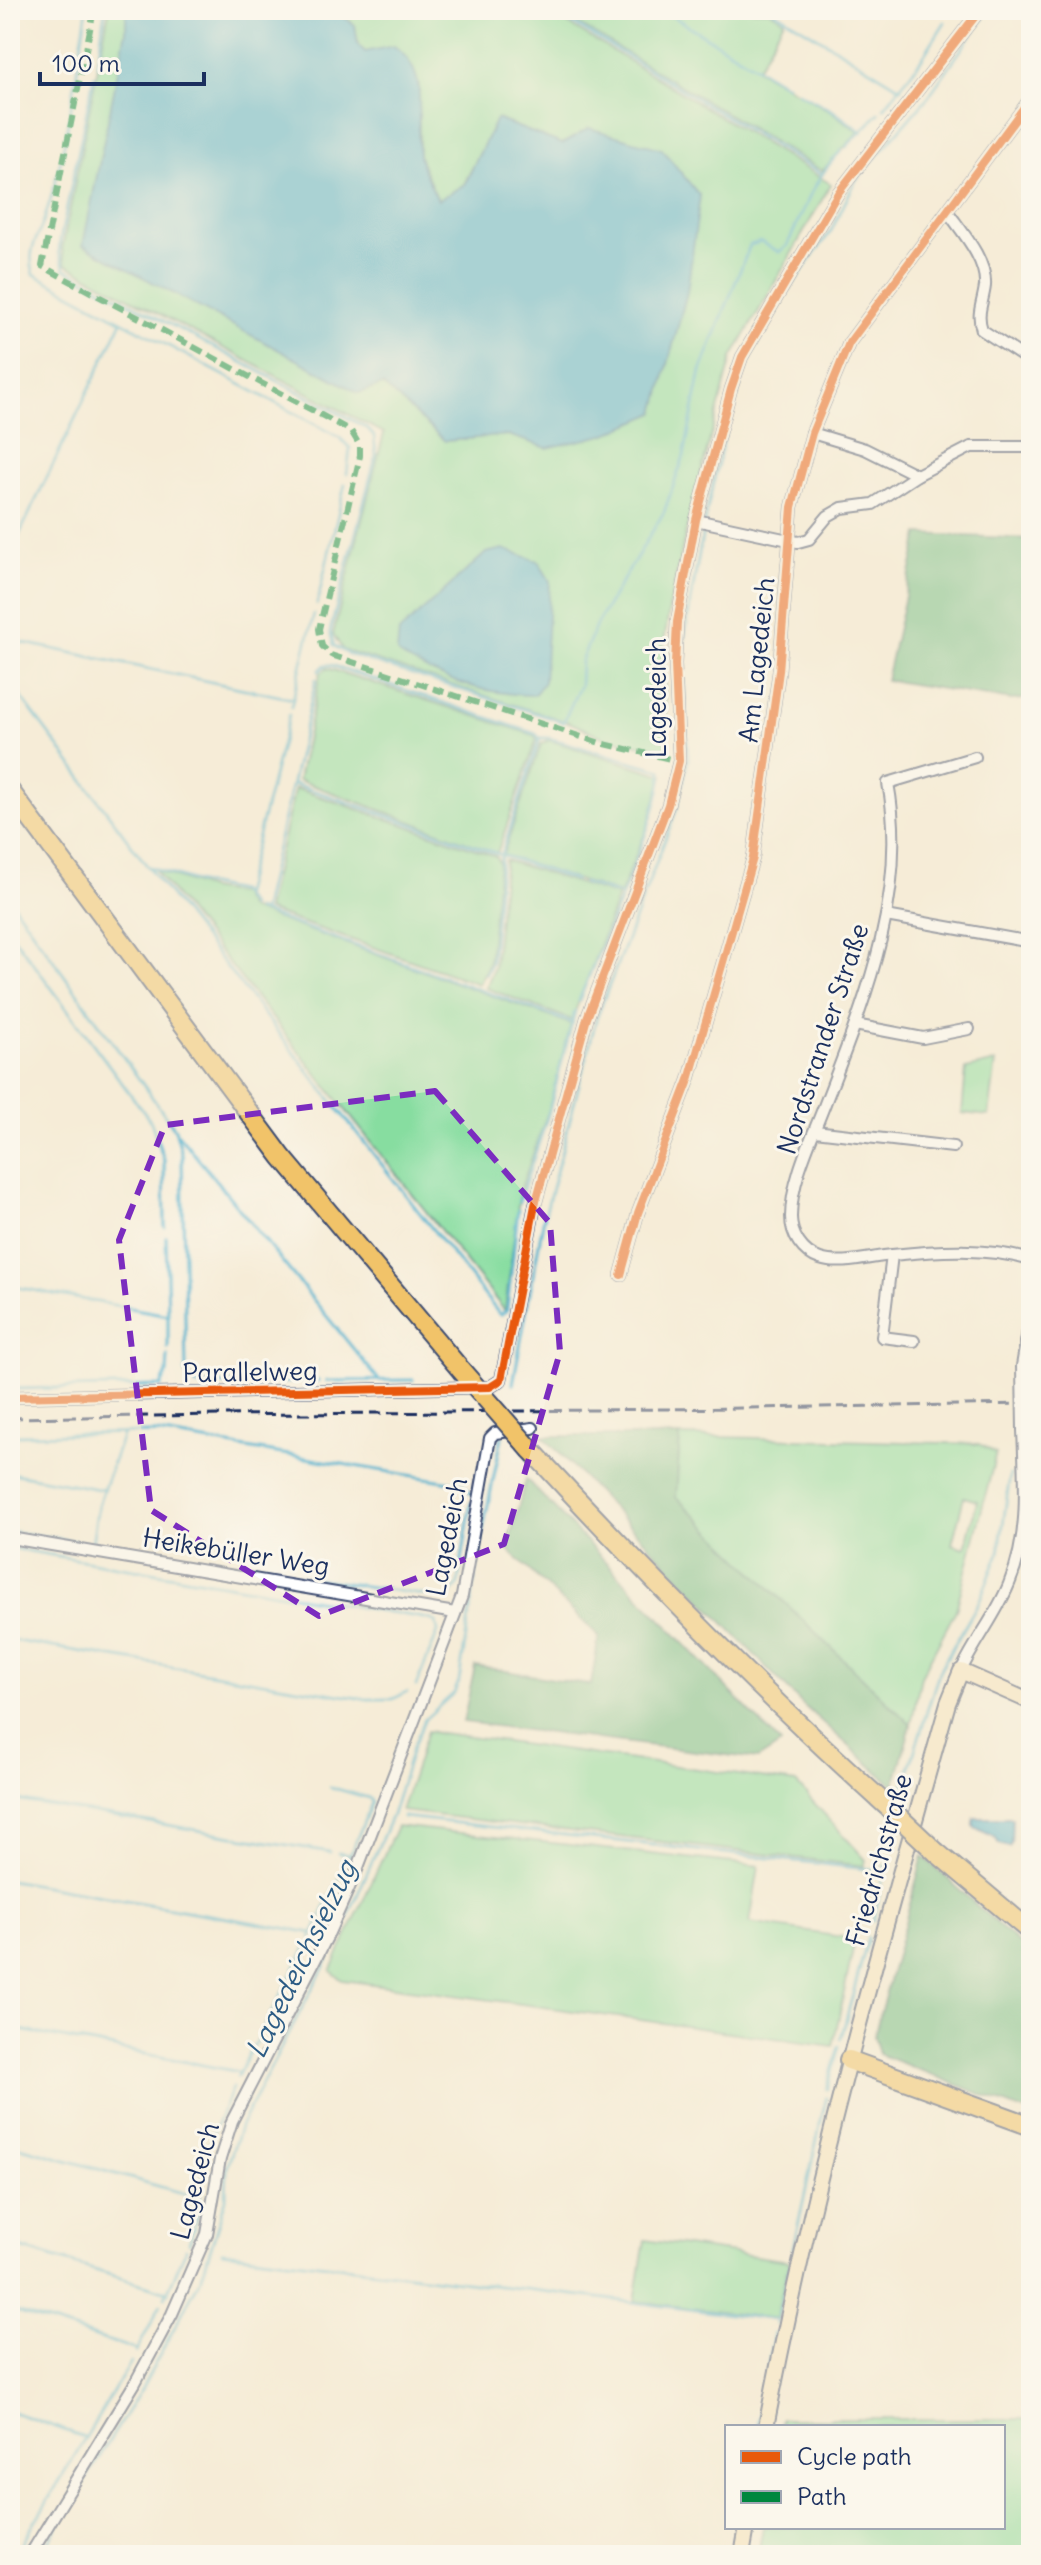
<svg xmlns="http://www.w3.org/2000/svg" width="1041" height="2565" font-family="Delius,sans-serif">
<rect width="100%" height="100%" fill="#fbf7ec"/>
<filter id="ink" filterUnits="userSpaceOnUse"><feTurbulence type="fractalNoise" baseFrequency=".0125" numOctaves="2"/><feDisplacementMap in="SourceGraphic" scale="16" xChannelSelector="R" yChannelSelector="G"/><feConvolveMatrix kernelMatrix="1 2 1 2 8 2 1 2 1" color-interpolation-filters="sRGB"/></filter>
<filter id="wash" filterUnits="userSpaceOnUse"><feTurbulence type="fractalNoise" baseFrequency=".006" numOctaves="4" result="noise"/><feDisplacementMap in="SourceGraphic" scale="32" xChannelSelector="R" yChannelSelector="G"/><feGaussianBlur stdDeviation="1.8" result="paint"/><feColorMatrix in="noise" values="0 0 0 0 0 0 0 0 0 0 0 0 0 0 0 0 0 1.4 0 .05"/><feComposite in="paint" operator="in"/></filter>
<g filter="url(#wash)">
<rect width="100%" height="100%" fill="#f6ecd7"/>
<g fill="#87dda0" stroke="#51867f" stroke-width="2" fill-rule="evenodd">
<polygon points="109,10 126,10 126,31 383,385 445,441 508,435 547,448 562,144 497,119 464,184 438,201 419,157 419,85 394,46 365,52 358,45 355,25 334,10 545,10 831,184 732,358 689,517 669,609 663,650 668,745 663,749 605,738 571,723 343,650 333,634 384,433 65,264 62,249"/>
<polygon points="555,10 769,10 784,20 757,69 832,112 859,132 822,171"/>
<polygon points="327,668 534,735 537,739 497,853 298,780 320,674"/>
<polygon points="549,740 663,775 648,826 620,894 503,855 541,744"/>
<polygon points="295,788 496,856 499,863 489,962 479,984 266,910"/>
<polygon points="505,860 618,896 572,1020 486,988 494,967"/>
<polygon points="155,870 209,889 240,894 249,909 571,1024 549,1109 520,1191 505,1311"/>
<polygon points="996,1062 989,1116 962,1113 966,1069"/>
<path d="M680,1436L979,1444L996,1454L956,1610L921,1676L911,1725L675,1497ZM964,1497L977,1501L965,1548L952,1544Z"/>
<polygon points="427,1731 796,1783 866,1860 864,1866 401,1811"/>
<polygon points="397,1826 759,1866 750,1923 855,1939 833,2046 342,1980 331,1971"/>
<polygon points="645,2240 789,2261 776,2319 635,2301"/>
<polygon points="781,2419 1031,2419 1031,2555 758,2555 763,2527 1003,2527 1003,2427 780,2427"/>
</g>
<g fill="#6dbc86" stroke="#447672" stroke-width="2">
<polygon points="919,534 1031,539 1031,698 1012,700 886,680"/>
<polygon points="543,1436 680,1436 676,1497 911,1725 894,1786 803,1705"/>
<polygon points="526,1479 781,1744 758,1759 463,1722 475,1666 591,1685 599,1636 507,1549"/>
<polygon points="923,1856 1031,1955 1031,2114 879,2054 874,2036"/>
</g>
<g fill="#4fb1ce" stroke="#357096" stroke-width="2">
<path d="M126,10H334L355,25L358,45L365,52L394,46C433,76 414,112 419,155C421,169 432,187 438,200L465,184L496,119L562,144L589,128L662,149L700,196L687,292L655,413L604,435L547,448L508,435L445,441L383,385L359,393L83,245L126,31Z"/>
<path d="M503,549L538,561L550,581L544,682L534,695C486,695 436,679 397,653L399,632L486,553Z"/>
<polygon points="974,1818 1012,1818 1011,1844 1009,1847 999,1844 995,1837 974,1827"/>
</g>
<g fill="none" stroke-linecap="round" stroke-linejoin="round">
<g stroke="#4fb1ce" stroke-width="3">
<path d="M87,10C75,78 67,152 45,217C38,239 26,250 34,274L339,437L350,448L347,474"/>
<polyline points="551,10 821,174"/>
<polyline points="662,10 786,85"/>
<polyline points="773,10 901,88"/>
<polyline points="952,12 953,10"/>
<polyline points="97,65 105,10"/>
<polyline points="94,76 60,241 59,252 65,269 367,428 374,436 376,456 330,632 334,646 348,654 564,722"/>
<polyline points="798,92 832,110 862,132"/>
<polyline points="884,108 921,60 945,22"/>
<polyline points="846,147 879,113"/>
<polyline points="10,554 121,323"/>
<polyline points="317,604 345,484"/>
<polyline points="10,640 293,699"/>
<path d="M319,671L325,665H331L536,734L539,738H549L661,770C670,790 591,968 579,1001"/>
<polyline points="10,682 148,867 500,1315 507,1310 518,1210"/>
<polyline points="291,707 314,614"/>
<path d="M563,723L580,685L581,661L597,623L664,512L684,456L701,371L750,245L761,242L779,252L787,246C803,212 815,176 842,150"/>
<polyline points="294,784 575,880"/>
<polyline points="150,867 195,882 239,891 250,906"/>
<polyline points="583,883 620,895"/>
<polyline points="243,894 289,715"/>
<polyline points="10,900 175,1129 182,1154 186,1373 197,1385 318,1381"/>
<polyline points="256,910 573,1023"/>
<polyline points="262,912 316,679"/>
<polyline points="10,932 151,1122 164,1160 165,1227"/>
<polyline points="486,974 491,963 501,856 540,738"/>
<polyline points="178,1134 378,1379"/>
<polyline points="519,1202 547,1118 575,1011"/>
<polyline points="166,1237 168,1315"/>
<polyline points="10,1286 168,1315 168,1348"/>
<polyline points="326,1381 413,1380"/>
<polyline points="513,1384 543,1222 596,1020 678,806 688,760 682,651 706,514 733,399 750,353 784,296 831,231 856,180 928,97 989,10"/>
<polyline points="10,1389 161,1386 167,1373 168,1356"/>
<polyline points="10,1435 157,1433 462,1484 472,1494"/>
<polyline points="10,1473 104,1490"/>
<polyline points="10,1531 448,1599 458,1585 471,1503"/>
<polyline points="92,1543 98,1505 123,1433"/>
<polyline points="10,1548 429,1619 436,1622 438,1632 416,1686"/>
<polyline points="10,1640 365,1699 393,1699 407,1692"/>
<polyline points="330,1787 369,1798 372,1802 348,1860"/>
<polyline points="10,1799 330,1852"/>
<polyline points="898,1805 940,1669 979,1602 999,1553 1010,1475"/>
<polyline points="403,1817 885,1871"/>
<polyline points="890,1836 894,1820"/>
<polyline points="338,1853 350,1855"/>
<polyline points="10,1880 313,1933"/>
<polyline points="873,1921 886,1865"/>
<polyline points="311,1938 342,1871"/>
<polyline points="10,2028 239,2072"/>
<polyline points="841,2038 868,1938"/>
<polyline points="237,2077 307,1946"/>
<polyline points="827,2089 839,2046"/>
<polyline points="10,2144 200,2198"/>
<polyline points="189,2243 197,2217 208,2145 232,2088"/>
<polyline points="10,2245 168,2292"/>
<polyline points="793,2248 826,2098"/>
<polyline points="222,2252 777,2320"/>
<polyline points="165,2297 186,2249"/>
<polyline points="10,2310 137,2350"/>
<polyline points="776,2324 790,2265"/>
<polyline points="136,2352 161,2304"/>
<polyline points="10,2411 84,2437"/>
<polyline points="757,2427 774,2333"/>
<polyline points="84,2482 142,2388 202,2276 226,2199 227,2168 241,2124 337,1942 392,1815 412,1749 425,1719 454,1693 459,1681 483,1529 502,1437"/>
<polyline points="15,2555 131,2362"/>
<polyline points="40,2555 82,2485"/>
<polyline points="733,2555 738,2527"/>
</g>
</g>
</g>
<g filter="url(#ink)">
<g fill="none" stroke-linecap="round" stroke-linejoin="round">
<defs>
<g id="street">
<path d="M948,212C962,232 987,260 985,286C983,303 976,313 982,330L1031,362"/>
<polyline points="812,433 865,449 917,475"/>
<polyline points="696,520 798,542 809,539 828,516 842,508 873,504 917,475 971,447 1031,447"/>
<path d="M975,757L888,783C909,893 865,1000 826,1101C813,1136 791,1179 791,1217C791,1235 802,1253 820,1259C841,1266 870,1257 892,1255C938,1250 986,1247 1031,1260"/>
<polyline points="886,916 1031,942"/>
<polyline points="855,1025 923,1038 969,1029"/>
<polyline points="815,1131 953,1147"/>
<polyline points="892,1255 882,1337 914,1341"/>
<polyline points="621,1275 638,1213 689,1080 753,858 779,671 792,507 812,433 849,343 1031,98"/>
<polyline points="1022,1366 1031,1313"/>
<polyline points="10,1397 490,1387 501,1380 535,1205 587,1018 668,805 679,761 675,664 677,622 696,520 731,389 742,357 838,193 980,10"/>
<polyline points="10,1538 455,1613"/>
<path d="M961,1671C975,1641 997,1614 1009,1584C1030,1535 1025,1481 1023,1430"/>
<polyline points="30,2555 135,2383 172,2314 207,2234 220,2159 232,2121 327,1937 357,1870 462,1596 490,1438 495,1433 533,1428"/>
</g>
<g id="secondary">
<path d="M766,2427C812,2182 880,1943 948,1703L961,1671L1031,1702"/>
<polyline points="742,2555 747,2527"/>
</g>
<g id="highway">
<polyline points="10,791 282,1157 461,1370"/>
<path d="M531,1450C645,1573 761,1692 885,1804"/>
<polyline points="936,1852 1031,1932"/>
<polyline points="849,2060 1031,2126"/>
</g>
</defs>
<use href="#street" stroke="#3c4b70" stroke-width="14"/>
<use href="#secondary" stroke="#3c4b70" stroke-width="18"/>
<use href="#highway" stroke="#3c4b70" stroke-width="22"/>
<use href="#street" stroke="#fff" stroke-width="10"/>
<use href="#secondary" stroke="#f9e7c3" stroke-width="14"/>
<use href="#highway" stroke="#f1c369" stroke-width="18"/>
<polyline stroke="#1b2f5e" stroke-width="3" stroke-dasharray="12 6" stroke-linecap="butt" points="10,1418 1031,1404"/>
<defs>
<polyline id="street-bridge" points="1022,1366 1023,1430"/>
<g id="highway-bridge">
<polyline points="461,1370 531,1450"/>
<polyline points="885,1804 936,1852"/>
</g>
</defs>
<use href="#street-bridge" stroke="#3c4b70" stroke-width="14" stroke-linecap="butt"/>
<use href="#highway-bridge" stroke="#3c4b70" stroke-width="22" stroke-linecap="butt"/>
<use href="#street-bridge" stroke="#fff" stroke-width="10"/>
<use href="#highway-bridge" stroke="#f1c369" stroke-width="18"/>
<polyline stroke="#00873e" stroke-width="6" stroke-dasharray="12 6" stroke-linecap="butt" points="94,10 42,266 351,431 360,446 360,456 319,629 322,646 331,655 600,743 679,761"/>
<defs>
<g id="cycleway">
<polyline points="621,1275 638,1213 689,1080 753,858 779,671 792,507 812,433 849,343 1031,98"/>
<polyline points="10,1397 490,1387 501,1380 535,1205 587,1018 668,805 679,761 675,664 677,622 696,520 731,389 742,357 838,193 980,10"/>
</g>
</defs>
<use href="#cycleway" stroke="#fbf7ec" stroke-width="13"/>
<use href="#cycleway" stroke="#e8590c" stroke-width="8"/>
</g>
</g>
<path d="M0 0H1041V2565H0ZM435,1091L550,1223L560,1352L504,1544L319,1616L151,1510L119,1240L165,1125Z" fill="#f6ecd7" fill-opacity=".55" fill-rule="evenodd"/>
<path fill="none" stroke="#7b2cbf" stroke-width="6" stroke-dasharray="16 10" stroke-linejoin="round" d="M435,1091L550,1223L560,1352L504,1544L319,1616L151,1510L119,1240L165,1125Z"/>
<g text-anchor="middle" stroke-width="6" stroke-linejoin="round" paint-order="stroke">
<g font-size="26" fill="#1b2f5e" stroke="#fbf7ec">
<text transform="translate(757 660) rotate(-84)" y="9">Am Lagedeich</text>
<text transform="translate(657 698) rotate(-90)" y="9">Lagedeich</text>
<text transform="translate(823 1039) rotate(-72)" y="9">Nordstrander Straße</text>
<text transform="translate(250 1372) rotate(-1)" y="9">Parallelweg</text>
<text transform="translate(447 1537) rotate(-79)" y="9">Lagedeich</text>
<text transform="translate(236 1552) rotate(9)" y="9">Heikebüller Weg</text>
<text transform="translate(879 1860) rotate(-74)" y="9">Friedrichstraße</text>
<text transform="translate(195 2181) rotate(-75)" y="9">Lagedeich</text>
</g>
<g font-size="28" font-style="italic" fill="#2d5c85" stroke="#fbf7ec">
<text transform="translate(301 1959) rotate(-64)" y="10">Lagedeichsielzug</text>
</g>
</g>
<rect width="1041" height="2565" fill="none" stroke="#fbf7ec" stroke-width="40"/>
<rect x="725" y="2425" width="280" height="104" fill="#fbf7ec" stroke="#a1a7b3" stroke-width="2"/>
<rect x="741" y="2451" width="40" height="12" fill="#e8590c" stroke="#a1a7b3" stroke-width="2"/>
<text x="797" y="2465" font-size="24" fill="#1b2f5e">Cycle path</text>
<rect x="741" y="2491" width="40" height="12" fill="#00873e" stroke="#a1a7b3" stroke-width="2"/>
<text x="797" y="2505" font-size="24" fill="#1b2f5e">Path</text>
<path d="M40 72v12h164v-12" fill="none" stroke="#1b2f5e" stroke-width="4"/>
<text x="52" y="72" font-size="24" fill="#1b2f5e" stroke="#fbf7ec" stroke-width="6" paint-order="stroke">100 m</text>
</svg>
